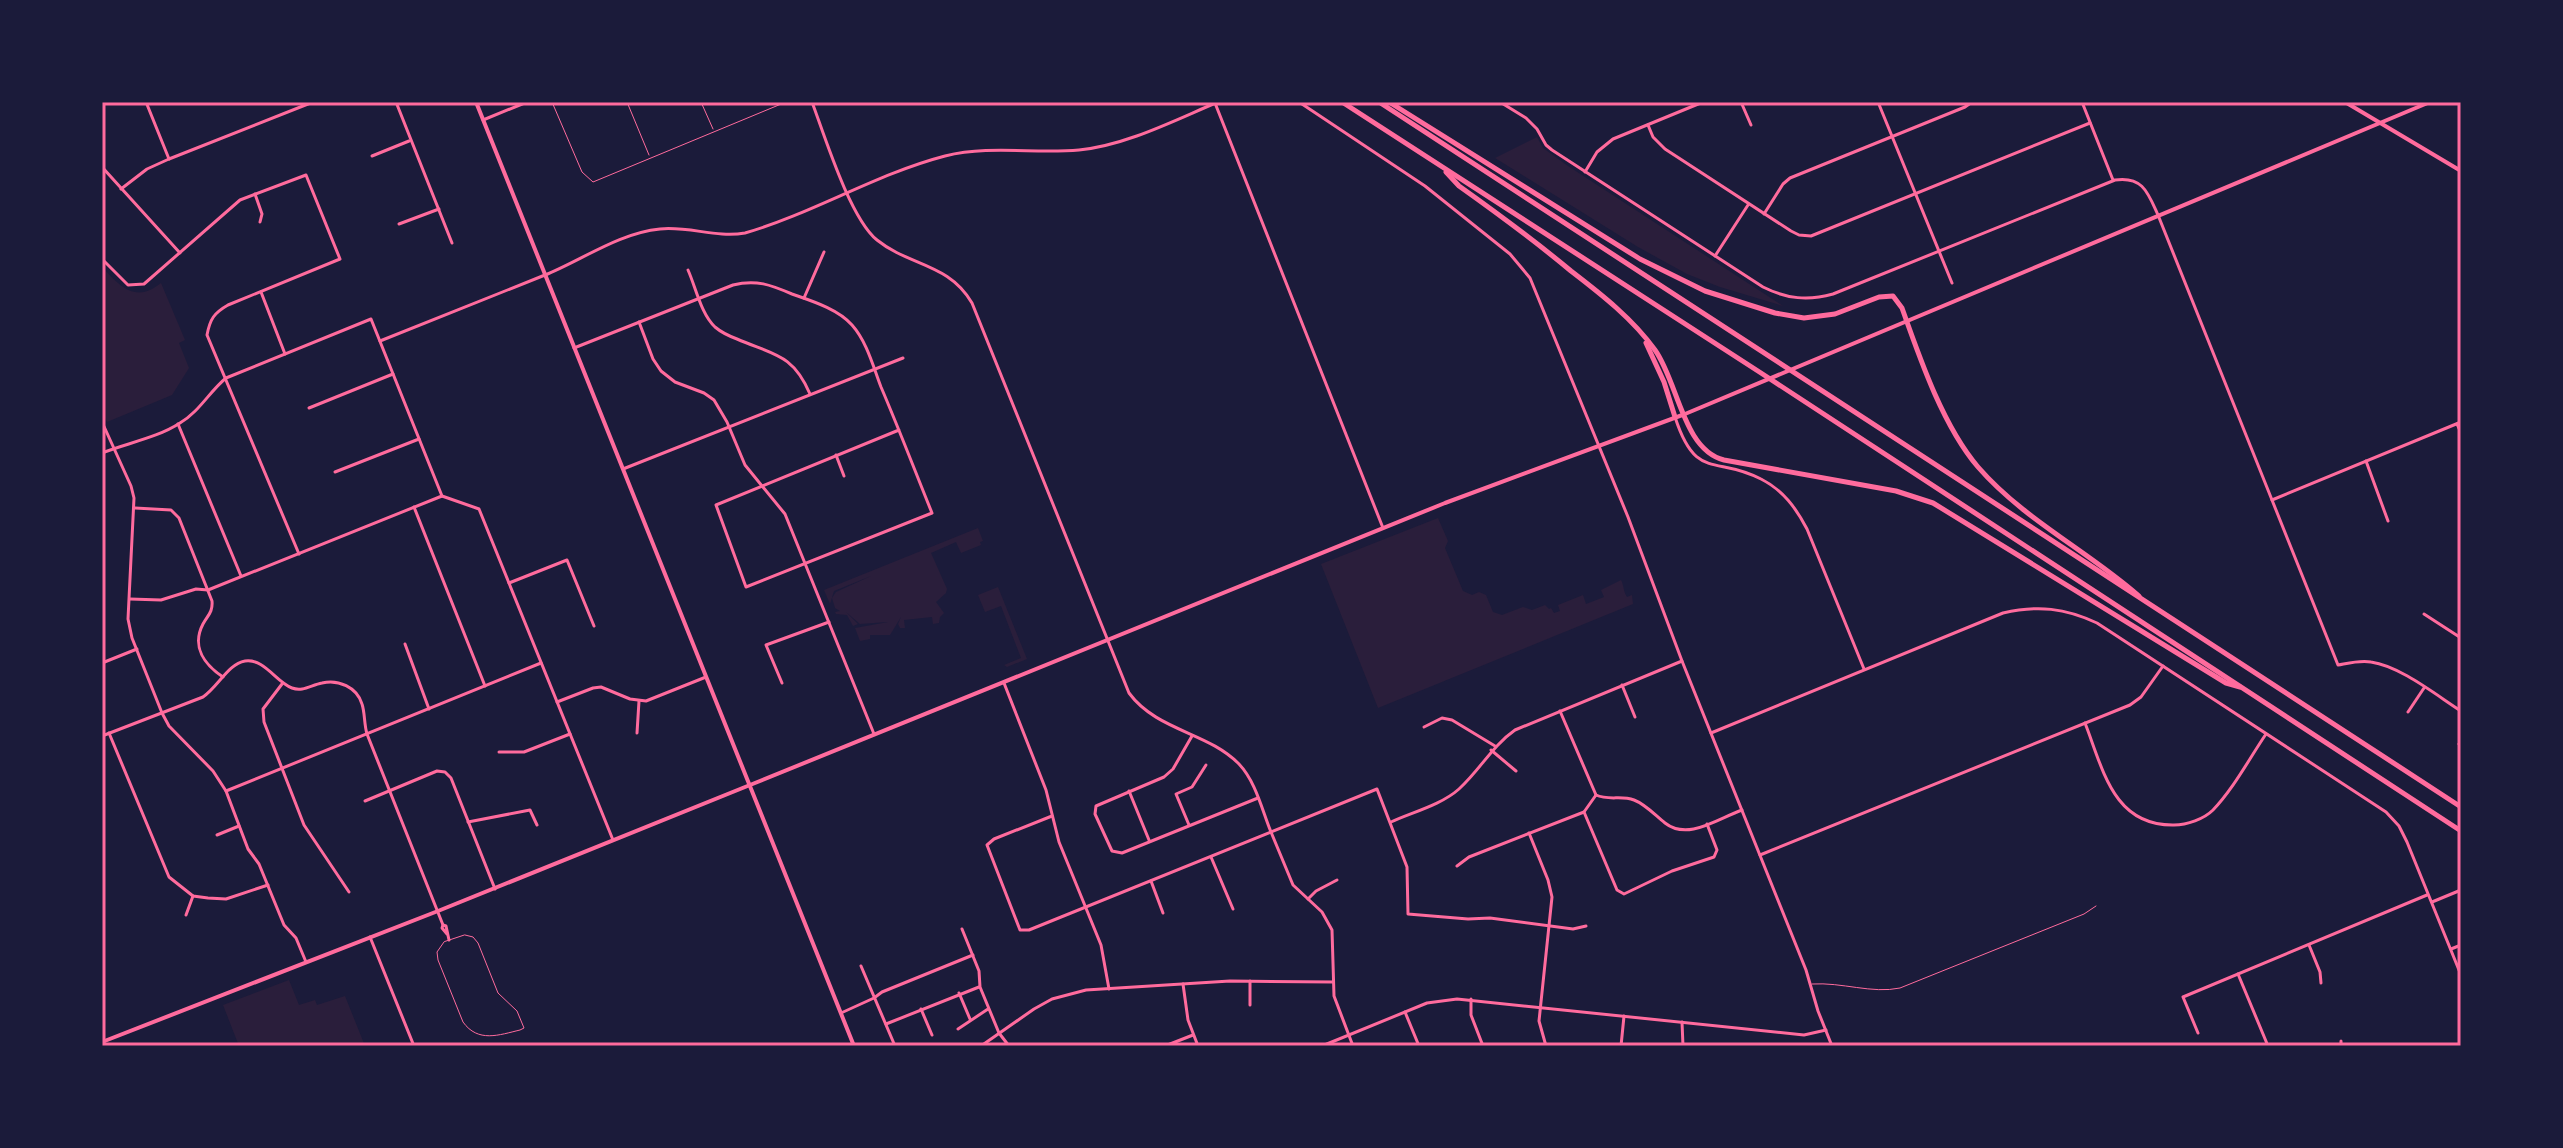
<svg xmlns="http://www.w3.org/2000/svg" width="2563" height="1148" font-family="'Roboto Condensed',sans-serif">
<rect width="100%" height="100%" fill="#1b1b3a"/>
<g fill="#2a1e3b">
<polygon points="1537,137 1543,148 1568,166 1783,306 1720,287 1687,274 1638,247 1495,158"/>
<path d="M102,267C120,286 135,304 161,283L185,340L179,343L189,368L172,395L107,422L104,416L102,417Z"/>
<path d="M1438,518L1448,541L1445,548L1463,591L1472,595L1479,592L1486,595L1493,612L1502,615L1523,607L1532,610L1545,605L1549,609L1551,608L1554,613L1560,611L1558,605L1583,595L1586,604L1604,597L1601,590L1621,580C1624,585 1623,591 1627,597L1632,595L1633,604L1378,708L1321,564Z"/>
<polygon points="978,528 983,541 980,542 981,545 961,553 956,542 931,553 947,589 946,593 936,602 944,613 940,617 939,623 933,624 932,617 904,620 905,628 900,628 898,624 901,617 890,635 870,635 870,639 860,641 855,628 888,622 860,624 846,612 858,624 853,626 847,615 836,614 835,612 840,611 835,608 832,598 836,592 871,576 834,591 830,604 824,590"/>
<polygon points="998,587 1027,659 1007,667 1004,665 1021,658 1001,606 985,612 978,595"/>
<polygon points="289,980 299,1005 315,1000 317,1005 345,996 365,1046 239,1046 223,1005"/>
</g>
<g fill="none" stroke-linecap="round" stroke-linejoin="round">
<g stroke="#ff6b9d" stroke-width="1">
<polyline points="552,102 582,172 593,182 786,102"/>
<polyline points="627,102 649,155"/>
<polyline points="701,102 713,129"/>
<path d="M465,935L473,937L478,943L498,993L517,1011L524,1028L520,1030C499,1035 478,1043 463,1022L438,960L437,952L444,942Z"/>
<path d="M1812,984C1842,982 1872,994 1900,988L2084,914L2096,906"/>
</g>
<g stroke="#ff6b9d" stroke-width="3">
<polyline points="146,102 169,159"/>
<polyline points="396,102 452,243"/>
<path d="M1500,102L1526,118L1537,129L1546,145L1552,150L1763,287C1787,299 1808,301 1833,294L2115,180C2143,176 2148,193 2158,215"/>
<polyline points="1741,102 1751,125"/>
<polyline points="1878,102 1952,283"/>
<polyline points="2082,102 2113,180"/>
<polyline points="1648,125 1653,137 1665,149 1791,231 1799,235 1811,236 2090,123"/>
<polyline points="372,156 409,141"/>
<polyline points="102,167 180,253"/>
<polyline points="1585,172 1597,152 1613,139 1703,102"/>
<polyline points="121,189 147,169 169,159 313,102"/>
<polyline points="255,194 262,214 260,222"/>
<polyline points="1764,214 1783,184 1790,178 1965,107 1972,102"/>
<polyline points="399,224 439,209"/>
<polyline points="1715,256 1748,205"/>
<path d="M102,259L128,285L144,284L240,200L306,175L340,259L228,305C214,313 210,319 207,335L299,554"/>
<path d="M688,270C696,288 701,314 715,327C722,333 729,336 737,339C774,355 793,354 810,394"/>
<polyline points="261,292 285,354"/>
<polyline points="804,298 824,252"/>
<polyline points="639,322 653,359 661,371 675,382 704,393 714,400 727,422 745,465 785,514 874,734"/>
<polyline points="380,341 545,275"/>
<path d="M574,348L733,285C756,279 771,285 792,294C812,301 838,309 852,325C867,342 873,366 881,387C899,429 915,471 932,513L746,587L716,505L899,430"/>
<polyline points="309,408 393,374"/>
<polyline points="102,422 131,486 134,498 128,619 132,638 162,713 169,726 213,771 226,791 248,849 259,864 284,925 296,938 306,962"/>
<polyline points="178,424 241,576"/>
<polyline points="2457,424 2461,433"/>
<path d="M102,453C127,443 157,438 180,423C199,412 210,391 226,378L371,319L442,496L479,509L613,840"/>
<polyline points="836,455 844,476"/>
<polyline points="2366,461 2388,521"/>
<polyline points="623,469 903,358"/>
<polyline points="335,472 419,439"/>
<path d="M2272,500L2338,665C2349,663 2360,660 2371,662C2400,666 2436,695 2461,711"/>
<polyline points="414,507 485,686"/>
<path d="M135,508L171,510L179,518L212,601C213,612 208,615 203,624C191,647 205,665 223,677"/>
<polyline points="509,583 567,560 594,626"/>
<polyline points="130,599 161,600 196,589 208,590 442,496"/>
<polyline points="2424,614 2461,638"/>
<polyline points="405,644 429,709"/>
<polyline points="102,663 137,649"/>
<polyline points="782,683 766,645 829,622"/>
<polyline points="1004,683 1046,790 1059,842 1101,945 1109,989"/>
<polyline points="282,684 263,709 264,722 304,825 349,892"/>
<polyline points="1622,685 1635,717"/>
<polyline points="557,702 593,688 601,687 630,699 646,701 706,677"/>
<polyline points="1560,711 1596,795"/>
<polyline points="2408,712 2424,688"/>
<path d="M2085,723C2103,769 2113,826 2174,825C2187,825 2204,819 2213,810C2234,788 2249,759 2266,734"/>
<polyline points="1424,727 1442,718 1452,720 1495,746"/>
<polyline points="109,733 169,877 193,896 208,898 226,899 268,885"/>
<polyline points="637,733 639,701"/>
<path d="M102,736L203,697C218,687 228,664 245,661C264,658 276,682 292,688C303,692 311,685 322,683C338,679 357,687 362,704C365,713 364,724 367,734L443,925"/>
<polyline points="1192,736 1173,769 1164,777 1096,806 1095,814 1112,851 1122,853 1258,798"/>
<polyline points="2459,744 2461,741"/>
<polyline points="1491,750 1516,771"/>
<polyline points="499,752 524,752 570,734"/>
<polyline points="226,791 541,663"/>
<polyline points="1129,791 1149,840"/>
<path d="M1596,795C1609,801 1621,795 1634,800C1645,804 1655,815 1665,823C1688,841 1717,819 1742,810"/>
<polyline points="365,801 437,771 445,772 451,778 495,889"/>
<polyline points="1584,812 1617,890 1624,894 1672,871 1714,857 1717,850 1707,824"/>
<polyline points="1052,816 994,839 987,845 1020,930 1029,930 1377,789 1407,867 1408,914 1468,919 1490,918 1573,929 1586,926"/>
<polyline points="468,822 530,810 537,825"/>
<path d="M1391,822C1413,812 1441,805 1459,789C1480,770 1492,746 1515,730L1682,661"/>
<polyline points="1189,825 1176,794 1192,787 1206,765"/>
<polyline points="1271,832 1293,885 1322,912 1332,930 1334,996 1353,1046"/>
<polyline points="1529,833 1548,880 1552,897 1539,1021 1546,1046"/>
<polyline points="217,835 239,826"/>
<polyline points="1211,857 1233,909"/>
<polyline points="1457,866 1469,857 1584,812 1596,795"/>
<polyline points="1151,881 1163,913"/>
<polyline points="1308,899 1316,891 1337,880"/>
<polyline points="2432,902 2461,890"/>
<polyline points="186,915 193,896"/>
<polyline points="962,929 979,971 980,987 999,1033 1009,1046"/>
<polyline points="447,934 442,928 443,925 446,926 449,940"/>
<polyline points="370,937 414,1046"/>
<polyline points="2309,945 2320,972 2321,983"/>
<polyline points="2451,949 2461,945"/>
<polyline points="861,966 895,1046"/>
<polyline points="2238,974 2268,1046"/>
<polyline points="1183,984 1188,1020 1198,1046"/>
<polyline points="959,993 970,1019"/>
<polyline points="1471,999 1471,1015 1483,1046"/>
<polyline points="1250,1005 1250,981"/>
<polyline points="921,1009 932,1035"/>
<polyline points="1405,1012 1419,1046"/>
<polyline points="841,1013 874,998 882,992 973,955"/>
<polyline points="1682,1022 1683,1046"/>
<polyline points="886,1024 979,987"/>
<polyline points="958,1029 988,1009"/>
<polyline points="2198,1033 2183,997 2427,895"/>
<polyline points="981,1046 1034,1009 1052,999 1086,990 1230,981 1333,982"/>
<polyline points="1165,1046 1193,1035"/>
<polyline points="1322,1046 1427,1003 1457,999 1804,1035 1826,1030"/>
<polyline points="1621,1046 1624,1016"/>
<polyline points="2341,1046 2341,1041"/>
</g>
<g stroke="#ff6b9d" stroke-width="3">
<path d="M812,102C825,137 850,218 877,240C909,266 949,263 972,303L1129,693C1157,731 1208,732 1239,764C1256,782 1262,810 1271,832"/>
<polyline points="1299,102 1425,186 1510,254 1530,278 1628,517 1682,661 1806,970 1818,1011 1832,1046"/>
<polyline points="1215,103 1383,528"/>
<polyline points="483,120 527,102"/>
<polyline points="2158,215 2272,500 2461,422"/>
<path d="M545,275C582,260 619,233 660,229C689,226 716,238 745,233C814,213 876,174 945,156C990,145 1034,154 1079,150C1127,145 1175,120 1218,102"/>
<path d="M1675,417C1696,482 1716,455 1761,479C1783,490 1796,508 1807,529L1864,669"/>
<path d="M1711,733L2003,613C2038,605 2065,608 2097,623L2386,812L2399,826L2407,842L2461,975"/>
<polyline points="1760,855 2130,705 2141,697 2163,666"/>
</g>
<g stroke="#ff6b9d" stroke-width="4">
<polyline points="2345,102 2461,171"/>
<polyline points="102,1042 438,911 750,785"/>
</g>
<g stroke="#ff6b9d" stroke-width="4">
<polyline points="476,102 854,1046"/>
<polyline points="750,785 1445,503 1685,414 2430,102"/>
</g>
<g stroke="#ff6b9d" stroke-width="5">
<polyline points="1342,102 1761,373 2461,831"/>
<polyline points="1379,102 2461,807"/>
<path d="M1389,102L1640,259L1705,291L1775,313L1804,318L1835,314L1879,297L1893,296L1902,308C1920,359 1943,426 1978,467C2023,519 2088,551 2139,596"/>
<path d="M1446,172L1459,186C1497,213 1535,241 1571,271C1601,294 1633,319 1655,350C1678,382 1683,450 1724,460L1896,491L1933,503L2226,683L2240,687"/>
<polyline points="1646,343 1664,382 1675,417"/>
</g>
</g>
<rect width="2563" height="1148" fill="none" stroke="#1b1b3a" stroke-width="208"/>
<rect x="104" y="104" width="2355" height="940" fill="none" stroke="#ff6b9d" stroke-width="3"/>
</svg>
